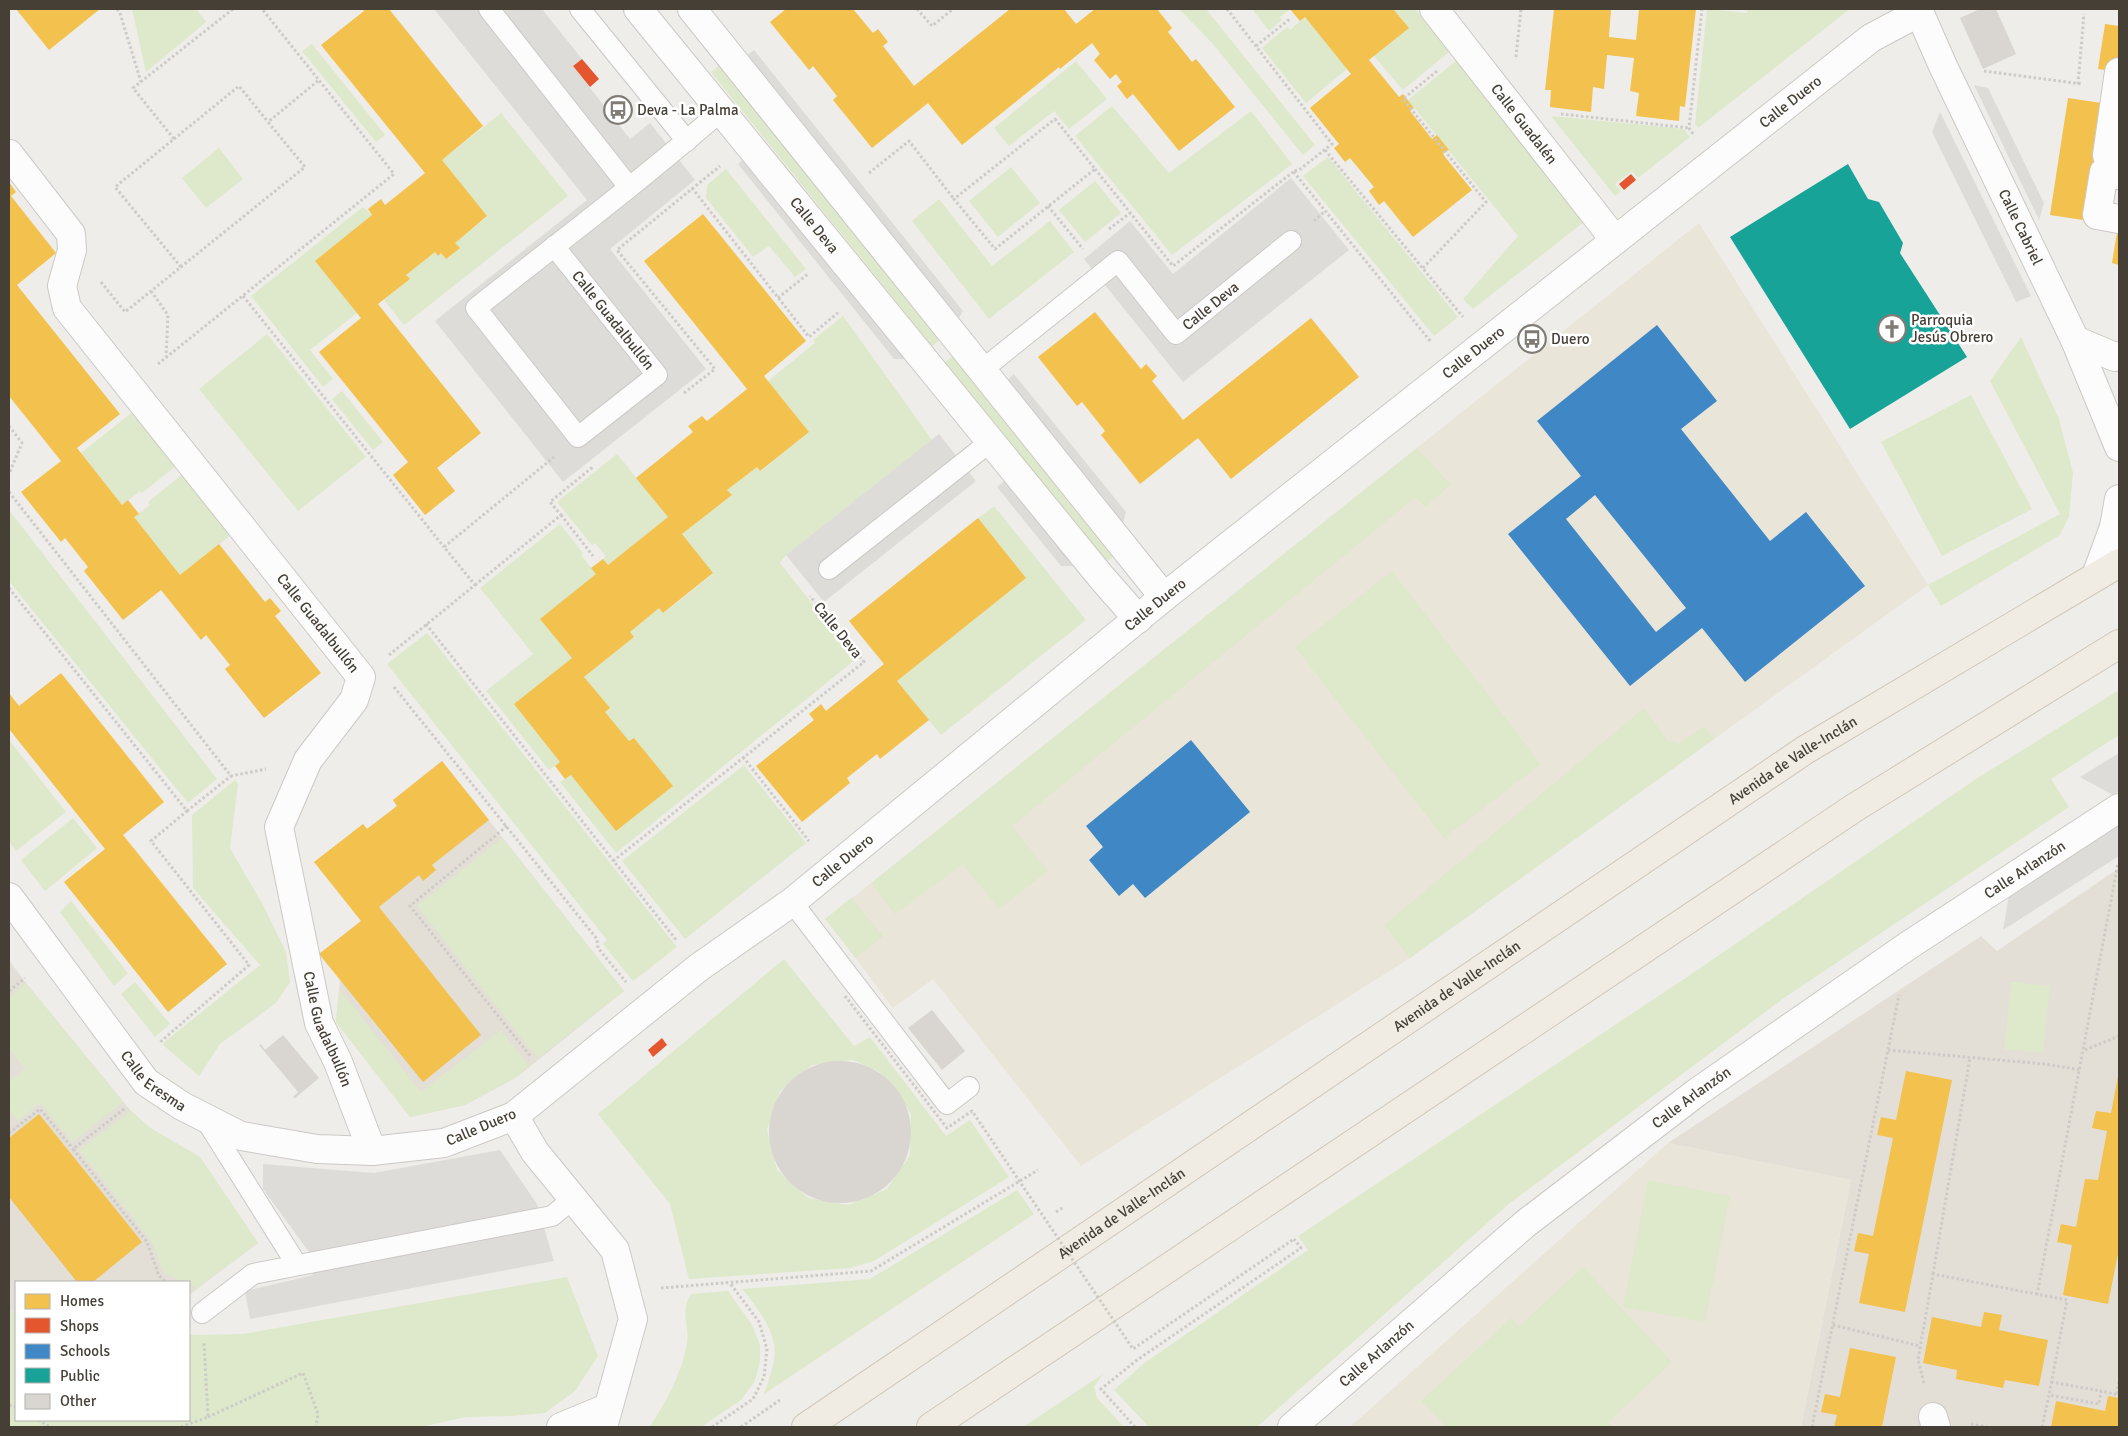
<svg xmlns="http://www.w3.org/2000/svg" width="2128" height="1436" font-family="Signika,sans-serif">
<rect width="100%" height="100%" fill="#efede9"/>
<g fill="#e3dfd7">
<polygon points="442,761 624,991 517,1077 465,1105 410,1117 336,1022 340,979 319,954 361,921 363,824 367,829 397,806 393,800"/>
<polygon points="2119,868 2119,1427 1801,1427 1851,1180 1668,1143 1981,936 1997,951"/>
<polygon points="9,960 26,983 131,1111 150,1128 200,1157 258,1243 189,1295 189,1282 16,1282 16,1315 9,1308"/>
</g>
<g fill="#eae5d9">
<polygon points="1699,223 1928,585 1410,958 1081,1166 933,979 893,1008 826,919"/>
<polygon points="1668,1143 1851,1180 1801,1427 1350,1427"/>
</g>
<g fill="#dde9ca" fill-rule="evenodd">
<polygon points="132,9 196,9 206,22 146,72"/>
<polygon points="1179,9 1206,9 1315,145 1303,155 1213,44"/>
<polygon points="1252,9 1290,9 1280,17 1282,20 1269,31"/>
<polygon points="1393,9 1415,9 1450,51 1403,90 1374,56 1408,28"/>
<polygon points="1707,9 1747,13 1748,9 1850,9 1698,128 1695,124"/>
<polygon points="1305,17 1347,69 1306,103 1262,48 1287,27 1290,30"/>
<polygon points="312,44 385,135 376,142 302,51"/>
<polygon points="1457,60 1584,222 1473,309 1463,299 1518,236 1408,100"/>
<polygon points="1076,61 1107,99 1069,129 1054,111 1009,146 994,128"/>
<polygon points="720,65 940,340 932,346 711,72"/>
<polygon points="1112,106 1169,173 1251,111 1292,164 1172,255 1075,136"/>
<polygon points="501,113 568,196 404,325 384,300 410,279 406,275 435,252 438,256 487,217 442,160"/>
<polygon points="1551,116 1684,129 1690,137 1638,178 1632,171 1615,184 1621,191 1615,196"/>
<polygon points="219,148 243,179 206,208 182,178"/>
<polygon points="1328,157 1458,317 1434,336 1303,176"/>
<polygon points="1011,167 1040,203 998,237 969,201"/>
<polygon points="726,169 806,269 795,277 769,246 753,257 706,198 707,185"/>
<polygon points="1095,181 1121,213 1085,242 1059,210"/>
<polygon points="939,199 992,266 1050,221 1074,252 989,319 912,221"/>
<polygon points="363,207 372,215 316,261 357,313 310,350 333,379 323,387 251,296"/>
<polygon points="843,316 932,440 786,555 780,563 856,659 616,853 560,782 571,775 672,786 634,738 629,741 605,712 609,708 584,677 634,637 630,632 659,608 664,613 713,574 682,534 731,496 727,490 757,467 761,471 809,432 768,381 815,343 813,340"/>
<polygon points="267,334 366,457 298,511 199,389"/>
<polygon points="2021,337 2059,419 2073,473 2069,516 2060,535 1941,606 1928,585 2060,514 1990,381"/>
<polygon points="953,356 1114,556 1105,563 944,363"/>
<polygon points="342,391 383,442 373,450 332,399"/>
<polygon points="1971,395 2032,509 1942,556 1881,442"/>
<polygon points="134,411 177,465 142,493 140,491 122,505 81,453"/>
<polygon points="1417,448 1451,485 1425,507 1416,497 1012,826 1048,871 999,909 963,864 895,914 871,883"/>
<polygon points="617,454 668,517 608,565 603,559 606,556 595,543 592,545 557,502"/>
<polygon points="184,473 232,534 180,575 134,517 150,505 148,502"/>
<polygon points="994,506 1086,620 941,735 897,681 1026,578 978,518"/>
<polygon points="9,510 217,779 188,803 9,581"/>
<polygon points="560,524 583,553 581,555 596,574 541,619 572,658 515,704 560,762 549,770 486,691 533,654 480,588"/>
<polygon points="1392,571 1541,764 1444,838 1295,647"/>
<polygon points="427,633 677,947 633,981 603,944 607,940 387,664"/>
<polygon points="2119,690 2119,735 2051,779 2069,807 1784,998 1510,1203 1257,1427 1149,1427 1114,1390 1143,1364 1308,1250 1298,1236 1687,977 1976,779"/>
<polygon points="1644,708 1667,740 1678,744 1704,726 1714,739 1410,958 1384,925"/>
<polygon points="9,740 66,812 16,851 9,841"/>
<polygon points="744,765 806,843 685,939 622,861"/>
<polygon points="235,780 238,784 230,848 263,905 286,952 290,982 276,1003 220,1044 199,1076 162,1044 260,965 193,888 192,815"/>
<polygon points="73,818 97,848 45,891 21,860"/>
<polygon points="502,838 624,991 538,1058 417,906"/>
<polygon points="851,898 883,936 856,958 825,919"/>
<polygon points="71,901 128,973 114,986 60,912"/>
<path d="M784,959L854,1046L870,1037L946,1136L970,1120L1009,1177L874,1261L850,1268L689,1279L670,1204L598,1114ZM853,1060L879,1072L895,1087L911,1114L910,1155L887,1189L848,1205L808,1198L777,1170L767,1130L780,1091L812,1065Z"/>
<polygon points="135,982 170,1024 155,1037 121,994"/>
<polygon points="2011,982 2050,986 2043,1053 2004,1049"/>
<polygon points="26,983 123,1102 72,1142 40,1103 18,1121 9,1109 9,1082 25,1069 9,1048 9,997"/>
<polygon points="339,989 421,1092 501,1030 529,1066 517,1077 465,1105 410,1117 336,1022"/>
<polygon points="131,1111 150,1128 200,1157 258,1243 197,1288 189,1284 189,1282 184,1282 164,1273 152,1242 79,1150"/>
<polygon points="1648,1180 1730,1196 1705,1322 1623,1307"/>
<path d="M1017,1190L1034,1214L764,1394C768,1383 772,1371 774,1360C779,1334 757,1307 742,1289L870,1279Z"/>
<polygon points="1583,1267 1672,1362 1608,1422 1613,1427 1446,1427 1421,1401 1511,1318 1519,1326"/>
<polygon points="567,1277 598,1356 575,1391 545,1413 512,1416 466,1417 421,1427 9,1427 9,1308 16,1315 16,1420 189,1420 189,1335 243,1334"/>
<path d="M728,1291L752,1325L760,1345V1362L755,1381L741,1400L701,1427H650C666,1401 682,1374 687,1343C690,1323 679,1314 691,1294Z"/>
<polygon points="1103,1374 1094,1387 1097,1398 1124,1427 1023,1427"/>
</g>
<g fill="#dedcd9">
<polygon points="434,9 542,9 582,59 573,66 630,139 650,123 695,180 610,249 706,369 563,482 435,321 587,200"/>
<polygon points="754,50 963,311 956,323 745,57"/>
<polygon points="1974,85 1988,88 2044,203 2039,220"/>
<polygon points="1940,112 2031,296 2016,302 1932,132"/>
<polygon points="746,157 911,359 894,359 738,164"/>
<polygon points="1291,178 1349,250 1183,382 1084,259 1130,221 1173,274"/>
<polygon points="1014,374 1126,512 1123,524 1005,382"/>
<polygon points="939,434 976,481 824,602 786,555"/>
<polygon points="1008,478 1079,566 1061,566 997,487"/>
<polygon points="2119,753 2119,791 2113,795 2080,777"/>
<polygon points="2119,824 2119,856 2003,930 2009,895"/>
<polygon points="500,1150 537,1204 554,1261 250,1319 245,1291 313,1275 309,1252 263,1189 263,1164 374,1173"/>
</g>
<g fill="#f2c14e">
<polygon points="16,9 100,9 49,50"/>
<polygon points="362,9 389,9 483,126 442,160 487,216 455,243 460,248 446,259 441,253 438,256 435,252 406,275 410,279 378,304 481,433 437,468 455,491 425,515 393,475 408,462 319,352 361,318 315,261 372,215 368,209 381,199 385,205 425,173 321,45 364,11"/>
<polygon points="786,9 853,9 873,33 878,29 888,42 883,46 914,86 1010,9 1064,9 1076,24 1095,9 1157,9 1172,28 1168,32 1192,62 1196,59 1235,107 1179,151 1133,94 1127,99 1117,86 1122,82 1116,74 1110,79 1094,60 1100,54 1092,43 1060,69 1059,67 962,145 928,103 872,148 833,100 837,96 813,66 809,70 770,22"/>
<polygon points="1290,9 1393,9 1409,28 1369,60 1399,97 1403,94 1414,108 1410,111 1432,139 1437,135 1449,150 1443,153 1445,157 1472,190 1413,237 1384,201 1379,205 1369,191 1374,187 1350,158 1345,162 1334,148 1339,144 1310,108 1351,74 1305,17 1300,21"/>
<polygon points="1554,9 1611,9 1609,37 1636,40 1639,9 1696,9 1685,107 1680,106 1679,121 1636,116 1639,93 1630,91 1634,58 1607,55 1604,89 1593,87 1591,112 1550,107 1551,90 1545,90"/>
<polygon points="2105,24 2119,26 2119,72 2098,69"/>
<polygon points="2068,98 2115,105 2096,222 2050,215"/>
<polygon points="9,182 16,192 11,196 56,253 17,285 120,414 77,448 122,505 128,500 139,514 134,517 180,575 219,544 265,602 270,598 281,611 275,616 321,673 264,718 225,669 230,665 206,635 201,640 161,590 123,620 84,571 88,567 65,538 61,542 21,492 61,461 9,396"/>
<polygon points="703,214 806,341 764,376 809,432 760,471 757,467 727,490 732,495 682,534 713,573 663,613 659,608 630,632 634,637 584,677 610,708 605,712 629,741 634,738 673,786 616,831 571,775 565,779 555,766 560,762 514,704 572,658 540,619 596,574 591,568 603,559 608,565 668,517 636,478 693,432 688,426 702,416 707,421 747,389 644,261"/>
<polygon points="2118,226 2119,227 2119,265 2112,263"/>
<polygon points="1095,312 1141,369 1146,364 1157,376 1152,381 1183,420 1311,318 1359,377 1231,479 1198,438 1140,484 1101,435 1105,431 1082,402 1077,406 1038,357"/>
<polygon points="978,518 1026,578 897,681 929,720 880,759 877,754 847,778 850,783 802,822 756,766 814,720 809,714 821,704 826,711 884,664 849,621"/>
<polygon points="61,673 164,802 123,835 227,964 168,1012 64,882 105,849 9,729 9,693 19,706"/>
<polygon points="442,761 489,820 432,865 436,870 423,881 419,875 379,907 481,1035 423,1082 319,954 361,921 314,862 363,824 367,829 397,806 393,800"/>
<polygon points="1906,1071 1952,1080 1905,1312 1859,1303 1869,1254 1854,1251 1858,1233 1873,1236 1893,1138 1877,1135 1881,1117 1896,1120"/>
<polygon points="2118,1076 2119,1249 2108,1304 2063,1295 2072,1245 2057,1242 2061,1224 2076,1227 2085,1179 2098,1180 2107,1131 2092,1128 2096,1111 2111,1113"/>
<polygon points="39,1114 142,1242 93,1282 77,1282 9,1197 9,1138"/>
<polygon points="1984,1312 2002,1315 1999,1330 2048,1340 2039,1386 2005,1380 2003,1388 1956,1379 1957,1370 1923,1363 1932,1317 1981,1327"/>
<polygon points="1850,1348 1896,1357 1882,1427 1834,1427 1837,1415 1821,1412 1825,1394 1840,1397"/>
<polygon points="2108,1396 2119,1398 2119,1427 2051,1427 2056,1401 2105,1411"/>
</g>
<g fill="#e4572e">
<polygon points="582,59 599,79 590,87 573,66"/>
<polygon points="1631,174 1636,180 1624,190 1619,184"/>
<polygon points="662,1038 667,1045 653,1057 648,1050"/>
</g>
<g fill="#3f88c5" fill-rule="evenodd">
<path d="M1657,325L1717,401L1681,429L1770,541L1806,512L1865,586L1745,682L1702,628L1630,686L1508,534L1581,476L1537,421ZM1595,495L1686,608L1656,632L1566,519Z"/>
<polygon points="1191,740 1250,812 1145,898 1133,884 1119,896 1089,860 1103,847 1086,826"/>
</g>
<polygon fill="#17a398" points="1848,164 1868,199 1879,202 1903,243 1900,253 1967,357 1850,429 1730,237"/>
<g fill="#d9d6d1">
<polygon points="1980,9 1996,9 2016,54 1983,69 1960,18"/>
<polygon points="932,1010 965,1051 942,1070 908,1028"/>
<polygon points="283,1035 319,1078 295,1098 293,1097 298,1092 259,1045 261,1044 265,1050"/>
<circle cx="840" cy="1132" r="71"/>
</g>
<g fill="none" stroke-linecap="round" stroke-linejoin="round">
<defs>
<g id="service">
<polyline points="489,9 629,187"/>
<polyline points="580,9 687,141"/>
<path id="s1" d="M554,246L657,375L578,437L476,308C558,243 642,180 721,111"/>
<path id="s2" d="M982,370L1118,261L1176,334L1291,241"/>
<polyline points="829,569 990,442"/>
<polyline points="792,902 947,1104 969,1087"/>
<polyline points="204,1117 297,1265"/>
<polyline points="202,1313 253,1274 552,1216 573,1199"/>
</g>
<g id="pedestrian">
<polyline points="2119,72 2107,155 2119,156"/>
<polyline points="2119,175 2104,172 2097,215 2119,219"/>
</g>
<g id="minor">
<path id="s3" d="M1434,9L1615,240"/>
<path id="s4" d="M9,154L71,234L72,250L62,286L67,308L361,677L354,700L308,760L279,827L319,1023L338,1062L372,1151"/>
<polyline points="2075,340 2115,357 2119,356"/>
<path id="s5" d="M9,897L146,1082L182,1106L241,1136L317,1149L372,1151L444,1143L514,1116"/>
<polyline points="1933,1417 1936,1427"/>
<path id="s6" d="M1292,1427L1525,1224L1696,1093L1909,945L2119,808"/>
</g>
<g id="tertiary">
<path id="s7" d="M638,9L1102,578L1138,619"/>
<polyline points="692,9 1164,597"/>
<path id="s8" d="M1918,9L1943,66L2075,340L2119,447"/>
<polyline points="2096,576 2114,527 2119,499"/>
<polyline points="561,1427 607,1408"/>
<path id="s9" d="M603,1427L633,1319L615,1250L535,1152L514,1116L698,968L792,902L1164,597L1871,38L1920,12"/>
</g>
<g id="primary">
<path id="s10" d="M806,1427L1805,750L2119,563"/>
<polyline points="931,1427 1854,808 2119,644"/>
</g>
</defs>
<use href="#service" stroke="#ccc9c5" stroke-width="22"/>
<use href="#pedestrian" stroke="#ccc9c5" stroke-width="30"/>
<use href="#minor" stroke="#ccc9c5" stroke-width="30"/>
<use href="#tertiary" stroke="#ccc9c5" stroke-width="30"/>
<use href="#primary" stroke="#d0c8b8" stroke-width="30"/>
<g stroke="#cdcbc7" stroke-width="3" stroke-dasharray="2.5 2.5" stroke-linecap="butt">
<polyline points="117,9 120,13 141,82"/>
<polyline points="917,9 932,26 953,9"/>
<polyline points="1227,9 1332,144 1299,170 1293,171 1431,342"/>
<polyline points="1256,46 1291,18"/>
<polyline points="1516,57 1521,9"/>
<polyline points="1984,71 2082,84"/>
<polyline points="2078,84 2084,14"/>
<polyline points="1561,114 1689,128"/>
<polygon points="1055,119 1095,169 995,249 954,199"/>
<polyline points="1693,134 1689,128 1702,9"/>
<polyline points="174,139 239,86 268,122"/>
<polyline points="1325,150 1463,317"/>
<polyline points="1095,169 1173,266 1293,172"/>
<polyline points="869,173 909,141 954,199"/>
<polyline points="692,188 809,337 840,311"/>
<polyline points="1048,206 1083,249"/>
<polyline points="1314,221 1325,211"/>
<polyline points="1109,229 1130,213"/>
<polyline points="181,267 115,187 174,139 133,88 233,9"/>
<polyline points="1423,268 1486,202 1403,99 1437,71"/>
<polyline points="101,282 125,312 305,167 268,122 319,80"/>
<polyline points="151,291 168,315 166,357"/>
<polyline points="243,296 444,547"/>
<polyline points="778,298 809,273"/>
<polyline points="158,364 394,174 262,9"/>
<polyline points="684,393 715,369 617,250 720,166"/>
<polyline points="9,426 22,443 9,474"/>
<polyline points="9,492 231,776 266,769"/>
<polyline points="561,515 593,556"/>
<polyline points="475,585 561,515 550,502 594,466"/>
<polyline points="9,588 187,811 151,841 249,965 159,1043"/>
<polyline points="426,624 677,941"/>
<polyline points="389,655 475,585 444,547 554,457"/>
<polyline points="394,687 597,939 598,948 626,982"/>
<polyline points="743,757 809,841"/>
<polyline points="187,811 231,776"/>
<polyline points="507,826 410,906 531,1057"/>
<polyline points="613,861 864,662 810,596"/>
<polyline points="9,991 25,978"/>
<polyline points="1888,1050 2044,1064 2081,1070"/>
<polyline points="2085,1050 2119,1036"/>
<polyline points="124,1109 73,1149 147,1242 159,1276 166,1282"/>
<polyline points="9,1133 40,1109 73,1149"/>
<polyline points="1056,1212 1064,1207"/>
<polyline points="1933,1274 1970,1058"/>
<polyline points="661,1288 871,1271 1038,1170"/>
<polyline points="2037,1295 2118,863"/>
<polyline points="1833,1325 1920,1346"/>
<polyline points="2051,1382 2101,1391"/>
<polyline points="1924,1383 1918,1360 1933,1274 2067,1300 2049,1395"/>
<polyline points="2117,1394 2119,1382"/>
<polyline points="9,1405 16,1407"/>
<polyline points="208,1417 303,1373 318,1414 316,1427"/>
<polyline points="38,1420 50,1427"/>
<polyline points="1971,1424 1987,1427"/>
<polyline points="181,1427 208,1417 204,1342"/>
<polyline points="712,1427 753,1399 764,1377 767,1349 759,1322 730,1283"/>
<polyline points="741,1427 780,1400"/>
<polyline points="1135,1427 1101,1389 1137,1360 1301,1248 1294,1239"/>
<polyline points="1812,1427 1899,995"/>
<polyline points="2042,1427 2049,1395 2099,1404 2101,1391 2119,1395"/>
</g>
<use href="#service" stroke="#fdfcfc" stroke-width="20"/>
<use href="#pedestrian" stroke="#fdfcfc" stroke-width="28"/>
<use href="#minor" stroke="#fdfcfc" stroke-width="28"/>
<use href="#tertiary" stroke="#fdfcfc" stroke-width="28"/>
<use href="#primary" stroke="#f0ece4" stroke-width="28"/>
<polyline stroke="#cdcbc7" stroke-width="3" stroke-dasharray="2.5 2.5" stroke-linecap="butt" points="845,996 947,1128 972,1111 1133,1349 1294,1239"/>
</g>
<defs>
<symbol id="bus-ring" viewBox="-11 -11 22 22"><circle r="9.5" fill="#fff" stroke="#807c75" stroke-width="1.5"/><path d="M-5-6H5V4H4V6H2V4H-2V6H-4V4H-5ZM-3.5-4V0h7V-4ZM-3.5 1.2v1.5H-2V1.2ZM2 1.2v1.5H3.5V1.2Z" fill="#807c75"/></symbol>
<symbol id="church-ring" viewBox="-11 -11 22 22"><circle r="9.5" fill="#fff" stroke="#807c75" stroke-width="1.5"/><path d="M-1.2-6h2.4v3.5h3.3v2.4h-3.3V6h-2.4V-.1h-3.3v-2.4h3.3Z" fill="#807c75"/></symbol>
</defs>
<g fill-rule="evenodd">
<use href="#bus-ring" x="602" y="94" width="32" height="32"/>
<use href="#church-ring" x="1876" y="313" width="32" height="32"/>
<use href="#bus-ring" x="1516" y="323" width="32" height="32"/>
</g>
<g text-anchor="middle" stroke-width="5" stroke-linejoin="round" paint-order="stroke">
<g font-size="15" fill="#453f36" stroke="#fff">
<text dy="5" stroke="none"><textPath href="#s9" startOffset="1982">Calle Duero</textPath></text>
<text dy="5" stroke="none"><textPath href="#s3" startOffset="146">Calle Guadalén</textPath></text>
<text dy="5" stroke="none"><textPath href="#s7" startOffset="279">Calle Deva</textPath></text>
<text dy="5" stroke="none"><textPath href="#s8" startOffset="241">Calle Cabriel</textPath></text>
<text dy="5" stroke="none"><textPath href="#s2" startOffset="312">Calle Deva</textPath></text>
<text dy="5" stroke="none"><textPath href="#s1" startOffset="95">Calle Guadalbullón</textPath></text>
<text dy="5" stroke="none"><textPath href="#s9" startOffset="1578">Calle Duero</textPath></text>
<text dy="5" stroke="none"><textPath href="#s9" startOffset="1172">Calle Duero</textPath></text>
<text dy="5" stroke="none"><textPath href="#s4" startOffset="580">Calle Guadalbullón</textPath></text>
<text transform="translate(838 630) rotate(51)" y="5">Calle Deva</text>
<text dy="5" stroke="none"><textPath href="#s10" startOffset="1191">Avenida de Valle-Inclán</textPath></text>
<text dy="5" stroke="none"><textPath href="#s9" startOffset="768">Calle Duero</textPath></text>
<text dy="5" stroke="none"><textPath href="#s6" startOffset="922">Calle Arlanzón</textPath></text>
<text dy="5" stroke="none"><textPath href="#s10" startOffset="786">Avenida de Valle-Inclán</textPath></text>
<text dy="5" stroke="none"><textPath href="#s4" startOffset="1030">Calle Guadalbullón</textPath></text>
<text dy="5" stroke="none"><textPath href="#s5" startOffset="235">Calle Eresma</textPath></text>
<text dy="5" stroke="none"><textPath href="#s6" startOffset="518">Calle Arlanzón</textPath></text>
<text transform="translate(481 1127) rotate(-23)" y="5">Calle Duero</text>
<text dy="5" stroke="none"><textPath href="#s10" startOffset="381">Avenida de Valle-Inclán</textPath></text>
<text dy="5" stroke="none"><textPath href="#s6" startOffset="112">Calle Arlanzón</textPath></text>
</g>
<g font-size="15" fill="#453f36" stroke="#fff" text-anchor="start">
<text x="637" y="115">Deva - La Palma</text>
<text x="1911" y="325">Parroquia<tspan x="1911" dy="17">Jesús Obrero</tspan></text>
<text x="1551" y="344">Duero</text>
</g>
</g>
<rect width="2128" height="1436" fill="none" stroke="#453f36" stroke-width="20"/>
<rect x="15" y="1281" width="175" height="140" fill="#ffffff" stroke="#b5b2af"/>
<rect x="25" y="1294" width="25" height="15" fill="#f2c14e" stroke="#b5b2af"/>
<text x="60" y="1306" font-size="15" fill="#453f36">Homes</text>
<rect x="25" y="1318" width="25" height="15" fill="#e4572e" stroke="#b5b2af"/>
<text x="60" y="1331" font-size="15" fill="#453f36">Shops</text>
<rect x="25" y="1344" width="25" height="15" fill="#3f88c5" stroke="#b5b2af"/>
<text x="60" y="1356" font-size="15" fill="#453f36">Schools</text>
<rect x="25" y="1368" width="25" height="15" fill="#17a398" stroke="#b5b2af"/>
<text x="60" y="1381" font-size="15" fill="#453f36">Public</text>
<rect x="25" y="1394" width="25" height="15" fill="#d9d6d1" stroke="#b5b2af"/>
<text x="60" y="1406" font-size="15" fill="#453f36">Other</text>
</svg>
